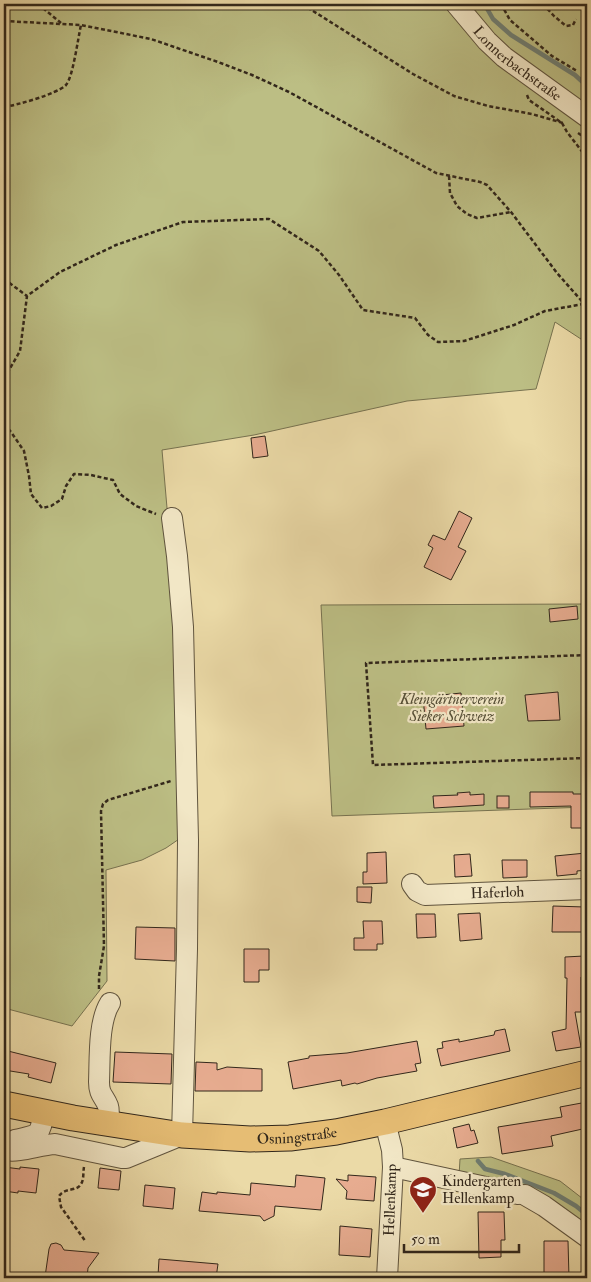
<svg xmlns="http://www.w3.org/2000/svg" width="591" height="1282" font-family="'IM FELL Double Pica',serif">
<rect width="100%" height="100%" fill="#ebdaa7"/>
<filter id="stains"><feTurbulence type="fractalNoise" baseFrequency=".004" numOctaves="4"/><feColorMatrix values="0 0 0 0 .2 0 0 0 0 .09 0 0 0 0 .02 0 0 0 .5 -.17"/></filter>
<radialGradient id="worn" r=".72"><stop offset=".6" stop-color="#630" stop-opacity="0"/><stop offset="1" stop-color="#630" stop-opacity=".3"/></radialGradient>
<g fill="#bcbe84" stroke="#777250">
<polygon points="4,4 587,4 587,343 555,322 536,389 407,401 254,435 162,450 169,531 182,837 166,848 142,860 106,870 107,981 72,1026 4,1008"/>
<polygon points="587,604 587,807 332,816 321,605"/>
<polygon points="491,1157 560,1181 587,1202 587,1231 459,1176 460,1159"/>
</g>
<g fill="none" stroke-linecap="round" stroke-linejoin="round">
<g stroke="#707f74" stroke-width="4.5">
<polyline points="480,4 485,5 493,19 511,35 575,75 587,86"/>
<polyline points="478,1161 485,1169 505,1174 554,1193 576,1206 587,1215"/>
</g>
</g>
<g fill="#e7ac90" stroke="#32271b">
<polygon points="265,436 268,456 253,458 251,438"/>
<polygon points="459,511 472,518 458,547 466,551 451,580 424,567 433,548 428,545 433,535 445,540"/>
<polygon points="577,606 578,619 550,622 549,609"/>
<polygon points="558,692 560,720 528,721 525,695"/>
<polygon points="461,693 464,726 426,729 423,697"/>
<polygon points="470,792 470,795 484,794 484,805 434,808 433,796 458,795 457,793"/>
<polygon points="530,792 573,792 573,794 587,794 587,828 571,828 571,806 530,807"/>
<rect x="497" y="796" width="12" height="12"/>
<polygon points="386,852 387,883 363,884 363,872 367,872 367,853"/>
<polygon points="586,853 587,870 577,871 577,874 557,876 555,856"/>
<polygon points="470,854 472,876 455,877 454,855"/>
<polygon points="502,860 527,860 527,877 503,878"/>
<polygon points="357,887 372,887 371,903 357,902"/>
<polygon points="553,906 585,907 584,932 552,932"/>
<polygon points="480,913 482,939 460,941 458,914"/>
<polygon points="416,914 435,914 436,937 417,938"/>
<polygon points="363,921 382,921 383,944 377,944 377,950 354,950 354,938 364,938"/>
<polygon points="136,927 175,928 175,961 135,959"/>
<polygon points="244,949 269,949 269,970 259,970 259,982 244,982"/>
<polygon points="584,956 585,977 581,977 581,1012 575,1012 581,1047 556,1051 552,1032 566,1029 567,978 565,978 565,957"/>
<polygon points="505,1029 510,1051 441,1066 437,1049 443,1048 442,1042 459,1039 459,1042 494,1035 495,1031"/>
<polygon points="417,1041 421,1063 415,1064 417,1071 377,1078 357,1084 355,1083 342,1086 341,1080 293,1089 288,1062 309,1058 309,1056 347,1053"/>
<polygon points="4,1050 56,1063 51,1083 28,1077 29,1074 4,1070"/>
<polygon points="115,1052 172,1054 171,1084 113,1082"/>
<polygon points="196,1062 217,1063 217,1070 227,1067 262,1069 262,1091 195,1091"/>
<polygon points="587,1102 587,1128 551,1136 553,1146 502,1154 498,1127 562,1117 560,1107"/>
<polygon points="469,1124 471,1131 474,1130 478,1143 457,1148 453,1128"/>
<polygon points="4,1167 20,1169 20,1167 39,1169 36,1193 18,1191 18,1193 4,1191"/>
<polygon points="100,1168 121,1171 119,1190 98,1188"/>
<polygon points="296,1175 325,1178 321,1210 275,1206 274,1216 264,1221 260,1216 199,1211 202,1192 217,1194 217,1192 250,1195 251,1183 295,1187"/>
<polygon points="348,1175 376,1177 374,1201 346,1199 347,1191 336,1179 348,1181"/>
<polygon points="145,1185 175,1188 173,1209 143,1206"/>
<polygon points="478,1212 504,1212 505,1240 501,1240 501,1257 479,1258"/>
<polygon points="340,1226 372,1229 370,1257 339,1255"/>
<polygon points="544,1241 568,1241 569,1278 544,1278"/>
<polygon points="56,1243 61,1245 64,1250 99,1253 88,1268 87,1278 60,1278 45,1277 49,1249 51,1244"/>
<polygon points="159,1259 218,1264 216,1278 160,1278 161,1277 158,1276"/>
</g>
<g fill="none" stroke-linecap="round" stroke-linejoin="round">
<defs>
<g id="minor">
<path id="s1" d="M456,4L487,41L504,57L587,117"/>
<path id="s2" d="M412,884L417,891L425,895L587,889"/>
<polyline points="385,1122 392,1150 393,1167 387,1278"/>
<path d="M108,1124C108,1118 110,1112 108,1106C104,1096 99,1095 99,1082C100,1059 98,1022 110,1003"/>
<path d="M15,1140C39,1134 39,1138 44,1113"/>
<path d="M4,1150C21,1153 38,1145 55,1144L122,1158H126L182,1135L187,949L188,840L183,627L177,556L172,518"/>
<polyline points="393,1167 518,1194"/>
<polyline points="525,1195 544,1206 587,1237"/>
</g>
<g id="major">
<path id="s3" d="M4,1104L73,1118L182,1135L250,1139L290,1138L336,1132L385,1122L587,1073"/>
</g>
</defs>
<use href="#minor" stroke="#60543e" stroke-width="22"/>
<use href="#major" stroke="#32271b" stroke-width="27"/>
<g stroke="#32271b" stroke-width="2.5" stroke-dasharray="4 2.5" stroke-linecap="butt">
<polyline points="38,4 61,23"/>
<polyline points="302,4 413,74 454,96 488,106 532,114 563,123"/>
<polyline points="501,4 510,20 552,56 577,71"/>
<polyline points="543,4 554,16 566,26 573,25 576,19"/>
<polyline points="4,21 81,25 151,39 218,62 252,75 289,92 436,173 480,182 487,185 511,212 557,273 587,307"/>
<polyline points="527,95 529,100 562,123 567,132 587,158"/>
<path d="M4,107C17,105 57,94 66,85C73,77 78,38 81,25"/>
<polyline points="578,133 587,139"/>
<polyline points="449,176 450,193 457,206 467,214 477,218 511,212"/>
<polyline points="4,279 27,296"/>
<polyline points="4,379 20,351 27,296 60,272 116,245 183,222 269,219 319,251 339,275 363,310 415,318 428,335 438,342 464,341 514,325 545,311 583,304"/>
<polyline points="4,424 11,432 24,451 29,476 31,494 42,508 51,506 62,499 66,486 74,474 91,475 113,480 120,494 136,506 156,514"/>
<polyline points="587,655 366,663 373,765 587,758"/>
<polyline points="99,989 99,976 104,946 101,811 103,804 108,800 171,781"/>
<path d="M84,1167C83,1172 84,1180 81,1184C77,1192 65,1187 59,1196L61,1207L86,1242"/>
</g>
<use href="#minor" stroke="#f2e7c6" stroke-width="20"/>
<use href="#major" stroke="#e6bd74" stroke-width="25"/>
</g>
<defs>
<symbol id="school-pin" viewBox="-11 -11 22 30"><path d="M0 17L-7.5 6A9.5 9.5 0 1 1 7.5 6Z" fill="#8f2418" stroke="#f2e7c6"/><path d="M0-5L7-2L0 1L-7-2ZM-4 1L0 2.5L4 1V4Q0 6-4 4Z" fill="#fff"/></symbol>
</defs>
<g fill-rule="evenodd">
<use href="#school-pin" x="407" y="1174" width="32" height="43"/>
</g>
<g text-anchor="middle" stroke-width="4.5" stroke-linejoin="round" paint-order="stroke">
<g font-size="15" fill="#32271b" stroke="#f2e7c6">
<text dy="5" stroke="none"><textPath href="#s1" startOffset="86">Lonnerbachstraße</textPath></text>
<text dy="5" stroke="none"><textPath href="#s2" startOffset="90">Haferloh</textPath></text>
<text dy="5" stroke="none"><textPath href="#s3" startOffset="296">Osningstraße</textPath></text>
<text transform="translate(390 1200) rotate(-88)" y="5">Hellenkamp</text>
</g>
<g font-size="15" font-style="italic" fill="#544d35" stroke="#f2e7c6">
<text x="452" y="704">Kleingärtnerverein<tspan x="452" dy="17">Sieker Schweiz</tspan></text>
</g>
<g font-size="15" fill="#32271b" stroke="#f2e7c6" text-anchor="start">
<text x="442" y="1186">Kindergarten<tspan x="442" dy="17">Hellenkamp</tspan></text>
</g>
</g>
<rect width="591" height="1282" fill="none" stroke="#ebdaa7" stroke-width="20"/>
<rect x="5" y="5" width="581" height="1272" fill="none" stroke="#32271b" stroke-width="2.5"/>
<rect x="10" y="10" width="571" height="1262" fill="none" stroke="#32271b"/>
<path d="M404 1244v8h115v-8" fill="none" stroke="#32271b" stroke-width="2.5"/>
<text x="411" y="1244" font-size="15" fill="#32271b" stroke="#f2e7c6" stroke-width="4" paint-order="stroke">50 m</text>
<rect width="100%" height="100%" filter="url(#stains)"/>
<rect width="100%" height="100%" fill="url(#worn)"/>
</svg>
